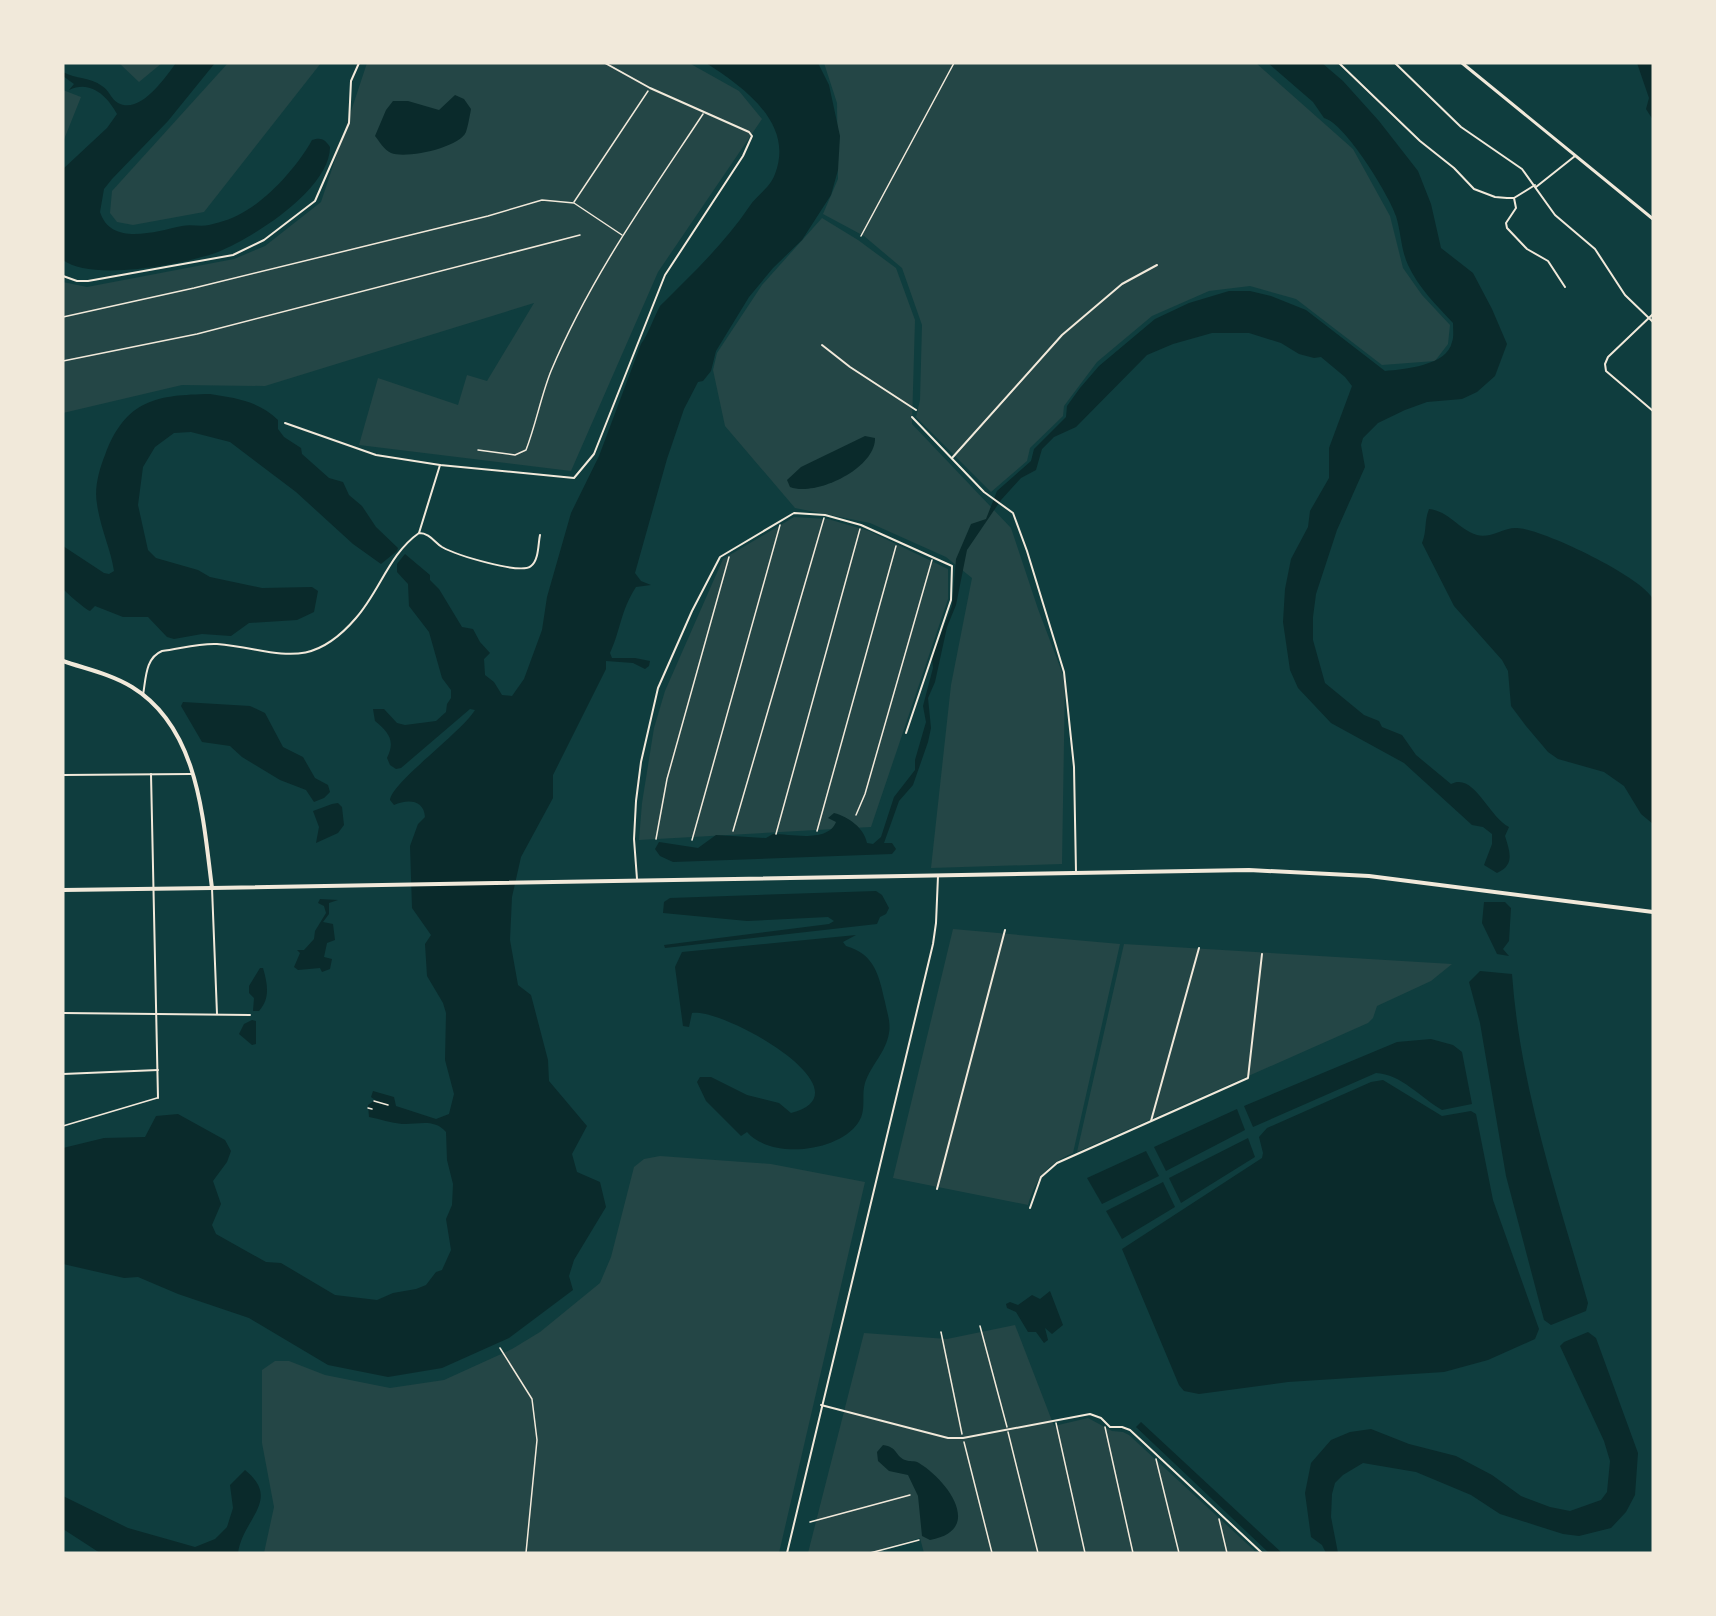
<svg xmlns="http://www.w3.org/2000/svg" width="1716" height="1616" font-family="'Exo 2',sans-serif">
<rect width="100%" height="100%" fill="#0f3d3e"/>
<g fill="#244646">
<polygon points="119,63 162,63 139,82"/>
<polygon points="228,63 321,63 204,212 133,225 117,222 110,213 112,191"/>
<polygon points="367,63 689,63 739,91 762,119 658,272 571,471 359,445 378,378 458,405 467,375 487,381 534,303 265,386 182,385 63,413 63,282 87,287 234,259 265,246 321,202"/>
<polygon points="824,63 1256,63 1353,149 1390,216 1403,268 1422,295 1450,325 1448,344 1435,361 1382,365 1296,299 1250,286 1209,291 1152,316 1097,362 1064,406 1063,416 1030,448 1027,461 991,492 916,417 920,400 922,325 902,268 864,236 823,214 838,179 837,103"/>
<polygon points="63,90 81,97 63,142"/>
<polygon points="822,218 858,240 896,268 915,320 912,424 1011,528 1038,609 1065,680 1062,864 931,868 951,685 972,578 946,557 870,523 795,508 725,426 713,370 717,353 762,285"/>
<polygon points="794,517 828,519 869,531 948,569 948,599 871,827 639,840 642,803 654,728 665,691 723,559"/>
<path d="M953,929L1120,944L1073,1153C1047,1164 1036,1178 1028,1205L893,1178Z"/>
<polygon points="1124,944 1452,964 1431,981 1377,1006 1373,1018 1368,1023 1077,1152"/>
<polygon points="660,1156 771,1164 865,1182 779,1553 264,1553 274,1507 262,1443 262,1370 275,1361 289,1361 325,1375 390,1388 444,1380 512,1349 540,1332 600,1283 611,1257 634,1167 644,1159"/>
<polygon points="1015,1325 1054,1426 1088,1418 1112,1431 1123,1432 1129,1435 1257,1553 924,1553 920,1538 868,1553 808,1553 864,1333 947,1339"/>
</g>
<g fill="#0a2a2b">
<path d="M176,63H215L168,121L112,179L104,189L100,212C111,247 157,231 182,226C191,224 200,227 209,225C222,222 235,218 247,210C271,196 299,164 312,140C321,137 325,139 330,147C330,189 253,238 218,252C186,264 91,282 63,260V169L107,128L117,114C108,97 91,79 69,90L74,84L63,76V72C76,79 90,77 102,86C109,90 111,99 118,103C140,115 165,78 176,63Z"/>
<path d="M706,63H818L829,85L840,136L838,170L831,195L802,240L773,268L749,297L716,351L711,371L703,381L698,382L684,409L667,459L635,573L641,581L651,585L636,587C620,612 621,629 610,653L612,658H635L650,661L649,666L645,669L633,663L606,661V669L553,775V798L521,857L512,897L510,940L518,985L531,995L548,1060L549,1081L587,1126L572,1154L577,1172L600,1182L606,1207L574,1260L569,1276L573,1290L509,1338L442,1368L388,1377L328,1365L249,1318L178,1294L138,1277L124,1278L63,1264V1148L104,1138L145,1137L156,1116L178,1114L225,1140L231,1151L227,1162L213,1181L221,1204L212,1225L216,1234L266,1262L281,1263L335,1295L377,1300L393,1293L416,1289L426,1285L436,1272L442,1270L451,1250L446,1219L452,1205L453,1184L447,1160L446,1132C434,1118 417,1125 402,1124C391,1123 380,1119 369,1117L368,1105L375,1100L371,1097L373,1091L394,1097L396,1106L436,1119L449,1114L454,1094L445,1060L446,1013L443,1003L427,976L425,944L431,935L412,908L410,846L418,824L425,817C424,799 407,799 394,805L390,800C392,782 461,733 475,710L470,709L401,768L396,769L390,765L387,758C396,740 388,732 375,721L373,709H384L397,723L405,725L436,721L446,712L447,704L451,698V690L442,678L429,632L409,606L408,584L397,572V564L405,554L430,575V580L439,589L462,627L473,629L480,642L490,653L484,659L485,675L494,682L502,695L512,696L524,679L542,630L547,597L571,513L599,456L641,344C649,333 653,319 660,306C692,274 724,244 749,207C757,195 770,188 775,174C795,123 742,86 706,63Z"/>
<path d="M1268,63H1322L1343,81L1379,121L1418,171L1431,204L1441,248L1473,273L1492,309L1507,344L1495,376L1477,392L1462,399L1427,402L1405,410L1378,423L1363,438L1361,445L1365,467L1337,530L1316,594L1313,617V640L1325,683L1364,715L1379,721L1382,727L1402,735L1416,755L1451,784C1474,772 1488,816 1509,827L1505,836C1510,852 1515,865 1497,873L1484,865L1492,844V834L1483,827L1472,825L1404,763L1331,723L1298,688L1290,670L1283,622L1285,589L1291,559L1308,527L1310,511L1329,478V448L1352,386L1345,377L1321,357L1314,358L1299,354L1281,343L1249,333H1212L1173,344L1147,355L1076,427L1054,437L1042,449L1036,470L1021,478L1001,500L967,550L956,605L947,627L935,682L928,698L931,728L928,742L913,785L899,801L884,843H892L896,849L892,854L673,862L660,856L655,849L659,842L698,848L716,835L766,838L773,834C791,834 828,843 836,822L828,818L834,813C849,817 864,828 867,843L873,844L881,837L894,797L915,770V760L926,722L923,706L933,668L932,657L952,606L956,559L971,524L986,519L997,491L1031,461L1034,449L1066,417L1067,406L1080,388L1099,366L1155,319L1189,303L1229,291H1250L1271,296L1306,310L1385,371C1404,369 1447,366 1452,342C1454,337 1453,329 1453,323C1437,306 1418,287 1408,265C1401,250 1401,232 1396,216C1389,195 1345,123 1324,118L1313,102Z"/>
<polygon points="1637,63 1653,63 1653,120 1646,109 1649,98"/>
<path d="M455,95L464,99L471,109C470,115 468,126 466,132C459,148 406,159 391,153C384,150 379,141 375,136L386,110L393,101H408L439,110Z"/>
<path d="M210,394C235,398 259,401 278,420V429L284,437L301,448L302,454L329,478L343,482L349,495L362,506L376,527L398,548L397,551L381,564L353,544L296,492L230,442L191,432L174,433L155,447L143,467L138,505L148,550L156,558L198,570L210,577L262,588L312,587L318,591L314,612L297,620L249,623L231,636L202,634L174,639L167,637L148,617H123L95,606L90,611C85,609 68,594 63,589V546L104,573L109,574L114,571C111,550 100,527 97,504C94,488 99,470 105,455C126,399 157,395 210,394Z"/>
<path d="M865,436L875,438C876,468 816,497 790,487L787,480L801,467Z"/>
<path d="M1429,509C1449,511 1458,529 1477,535C1490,539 1504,527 1517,528C1543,529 1642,577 1653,599V824L1641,814L1624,786L1604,772L1558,759L1548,752L1526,726L1511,706L1508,671L1502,660L1454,606L1422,543C1427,531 1424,521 1429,509Z"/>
<polygon points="183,702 250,706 265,713 283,747 303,757 315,778 328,785 330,792 324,798 314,802 306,790 280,780 242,757 230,746 202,742 181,706"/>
<polygon points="332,804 338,803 342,807 344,825 338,833 316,843 319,827 313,811"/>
<polygon points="876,891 882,895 889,908 886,914 880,917 877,924 665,948 664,945 829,924 834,921 828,917 747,921 663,913 664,902 670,898"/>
<polygon points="320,899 338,900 329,903 329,914 323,922 333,924 335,940 327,943 324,957 332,959 330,969 322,972 320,968 298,970 294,967 300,953 297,950 304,950 314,939 315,931 326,913 324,906 318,903"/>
<polygon points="1484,902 1505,902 1511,908 1509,941 1503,949 1509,956 1497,954 1482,923"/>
<path d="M856,935L843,942L846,946C875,954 879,976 885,1002C887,1012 891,1023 889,1033C886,1052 871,1065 865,1083C861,1096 867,1110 858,1123C838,1152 771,1160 747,1132L741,1136L706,1101L697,1082L700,1077H711L747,1095L779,1103L791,1113C872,1092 725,1008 692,1013L689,1027L683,1026L675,967L682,952Z"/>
<path d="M260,968H263C268,985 270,999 259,1011H253L254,998L249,993V986Z"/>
<path d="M1480,971L1512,974C1520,1087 1557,1194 1588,1303L1586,1311L1551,1325L1544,1320L1506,1176L1480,1023L1469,982Z"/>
<polygon points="252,1020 256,1021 256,1044 252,1045 239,1034 244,1024"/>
<path d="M1431,1039L1453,1045L1462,1052L1472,1104L1442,1110C1421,1098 1401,1074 1376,1073L1253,1127L1244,1106L1397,1042Z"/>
<polygon points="1383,1080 1442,1116 1471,1111 1476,1114 1493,1200 1539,1329 1535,1339 1488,1360 1444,1372 1288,1382 1199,1394 1184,1391 1179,1385 1122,1249 1262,1158 1263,1153 1259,1137 1267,1128 1371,1082"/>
<polygon points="1237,1109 1245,1130 1166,1171 1154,1147"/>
<polygon points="1248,1138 1255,1157 1181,1203 1169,1178"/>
<polygon points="1146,1151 1159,1176 1102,1204 1087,1178"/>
<polygon points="1163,1182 1175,1207 1122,1239 1106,1211"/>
<polygon points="1050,1291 1063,1325 1052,1334 1045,1328 1048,1340 1044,1343 1036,1332 1028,1332 1016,1312 1007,1308 1006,1304 1010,1302 1018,1305 1032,1295 1040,1299"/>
<polygon points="1588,1332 1596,1338 1638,1453 1635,1495 1626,1512 1611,1528 1579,1536 1563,1534 1500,1514 1471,1495 1416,1472 1363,1463 1343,1475 1335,1483 1332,1494 1331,1517 1338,1553 1326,1553 1322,1545 1311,1537 1305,1493 1311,1463 1331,1440 1350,1432 1371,1429 1409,1444 1456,1456 1492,1475 1521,1496 1550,1507 1570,1511 1601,1500 1607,1492 1610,1461 1604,1441 1560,1346 1564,1342"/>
<polygon points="1141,1422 1282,1553 1269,1553 1136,1427"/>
<path d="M883,1445C898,1447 895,1456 905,1460C910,1462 914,1460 919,1463C947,1480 985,1530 930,1540L922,1536L918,1496L908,1475L889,1471L878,1461L877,1452Z"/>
<path d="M245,1470C282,1500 243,1518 238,1553H100L63,1529V1496L128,1528L195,1547L215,1539L227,1527L233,1508L230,1485Z"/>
</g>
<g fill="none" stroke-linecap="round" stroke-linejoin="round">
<g stroke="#f1e9da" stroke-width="1.5">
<polyline points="574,202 648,91"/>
<polyline points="63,317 194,288 488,216 542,200 574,203 622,235"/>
<polyline points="63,361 197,334 580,235"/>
<path d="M478,450L515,455L526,450C536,424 541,396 551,371C590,278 648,197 703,114"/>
<polyline points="856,815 865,794 932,560"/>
<polyline points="733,831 824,518"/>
<polyline points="817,831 896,546"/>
<polyline points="776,834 860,529"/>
<polyline points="656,839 667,779 729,557"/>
<polyline points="692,840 780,525"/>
<polyline points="374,1101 388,1105"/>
<polyline points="368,1108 372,1109"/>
<polyline points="980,1326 1007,1427"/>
<polyline points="941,1332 962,1434"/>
<polyline points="500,1348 532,1399 537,1440 526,1553"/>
<polyline points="1056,1423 1085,1553"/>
<polyline points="1105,1427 1133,1553"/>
<polyline points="1008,1432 1038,1553"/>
<polyline points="964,1442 992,1553"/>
<polyline points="1156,1459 1179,1553"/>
<polyline points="1219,1519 1227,1553"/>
<polyline points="810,1522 910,1495"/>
<polyline points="870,1553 919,1540"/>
</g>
<g stroke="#f1e9da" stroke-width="1.5">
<polyline points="861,236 954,63"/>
<polyline points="63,1126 157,1098"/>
</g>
<g stroke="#f1e9da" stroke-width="2">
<polyline points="1339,63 1420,141 1454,168 1474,189 1495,197 1507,198 1514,198 1535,185"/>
<polyline points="1395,63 1461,127 1522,169 1555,215 1595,249 1625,295 1653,322"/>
<polyline points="1536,187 1575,156"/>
<polyline points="1514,198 1516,208 1506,223 1507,228 1527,249 1548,261 1565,287"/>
<polyline points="63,276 77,281 88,281 233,255 264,240 315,201 349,123 351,81 359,63"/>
<polyline points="1653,314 1608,357 1605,364 1606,371 1653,411"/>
<polyline points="822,345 850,367 916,410"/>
<polyline points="912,417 984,492 1013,513 1027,551 1064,672 1074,767 1076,872"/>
<polyline points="285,423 376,455 440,465 574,478 594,454 665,275 743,156 752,136 749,132 650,88 605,63"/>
<polyline points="952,458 1062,335 1122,284 1157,265"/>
<polyline points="419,533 440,465"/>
<path d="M143,695C146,679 145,658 162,651C179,649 199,643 217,644C277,649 308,674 356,618C380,591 389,554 419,533C430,533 434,542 442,547C456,555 521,575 531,566C539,560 538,544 540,535"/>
<polyline points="151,774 158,1098"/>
<polyline points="63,775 191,774"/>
<polyline points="637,879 634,839 636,801 641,762 658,688 692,611 720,557 794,513 825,515 861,525 952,566 951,600 906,733"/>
<polyline points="212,888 217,1014"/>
<polyline points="63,1013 250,1015"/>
<polyline points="63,1074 158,1070"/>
<polyline points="1151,1121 1199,948"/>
<polyline points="937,1189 1005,930"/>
<polyline points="1030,1208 1041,1177 1057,1163 1248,1078 1262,954"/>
<polyline points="821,1405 948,1438 963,1438 1090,1414 1101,1418 1110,1427 1122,1427 1130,1430 1262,1553"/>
<polyline points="787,1553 933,944 936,923 938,876"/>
</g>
<polyline stroke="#f1e9da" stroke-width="3" points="1462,63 1653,219"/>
<polyline stroke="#f1e9da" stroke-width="4" points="63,890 212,888"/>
<path stroke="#f1e9da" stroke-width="4" d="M63,661C86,669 111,674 132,687C199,728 203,819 212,888L1249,870L1369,876L1653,912"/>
</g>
<rect width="1716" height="1616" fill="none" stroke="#f1e9da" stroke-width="129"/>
</svg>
